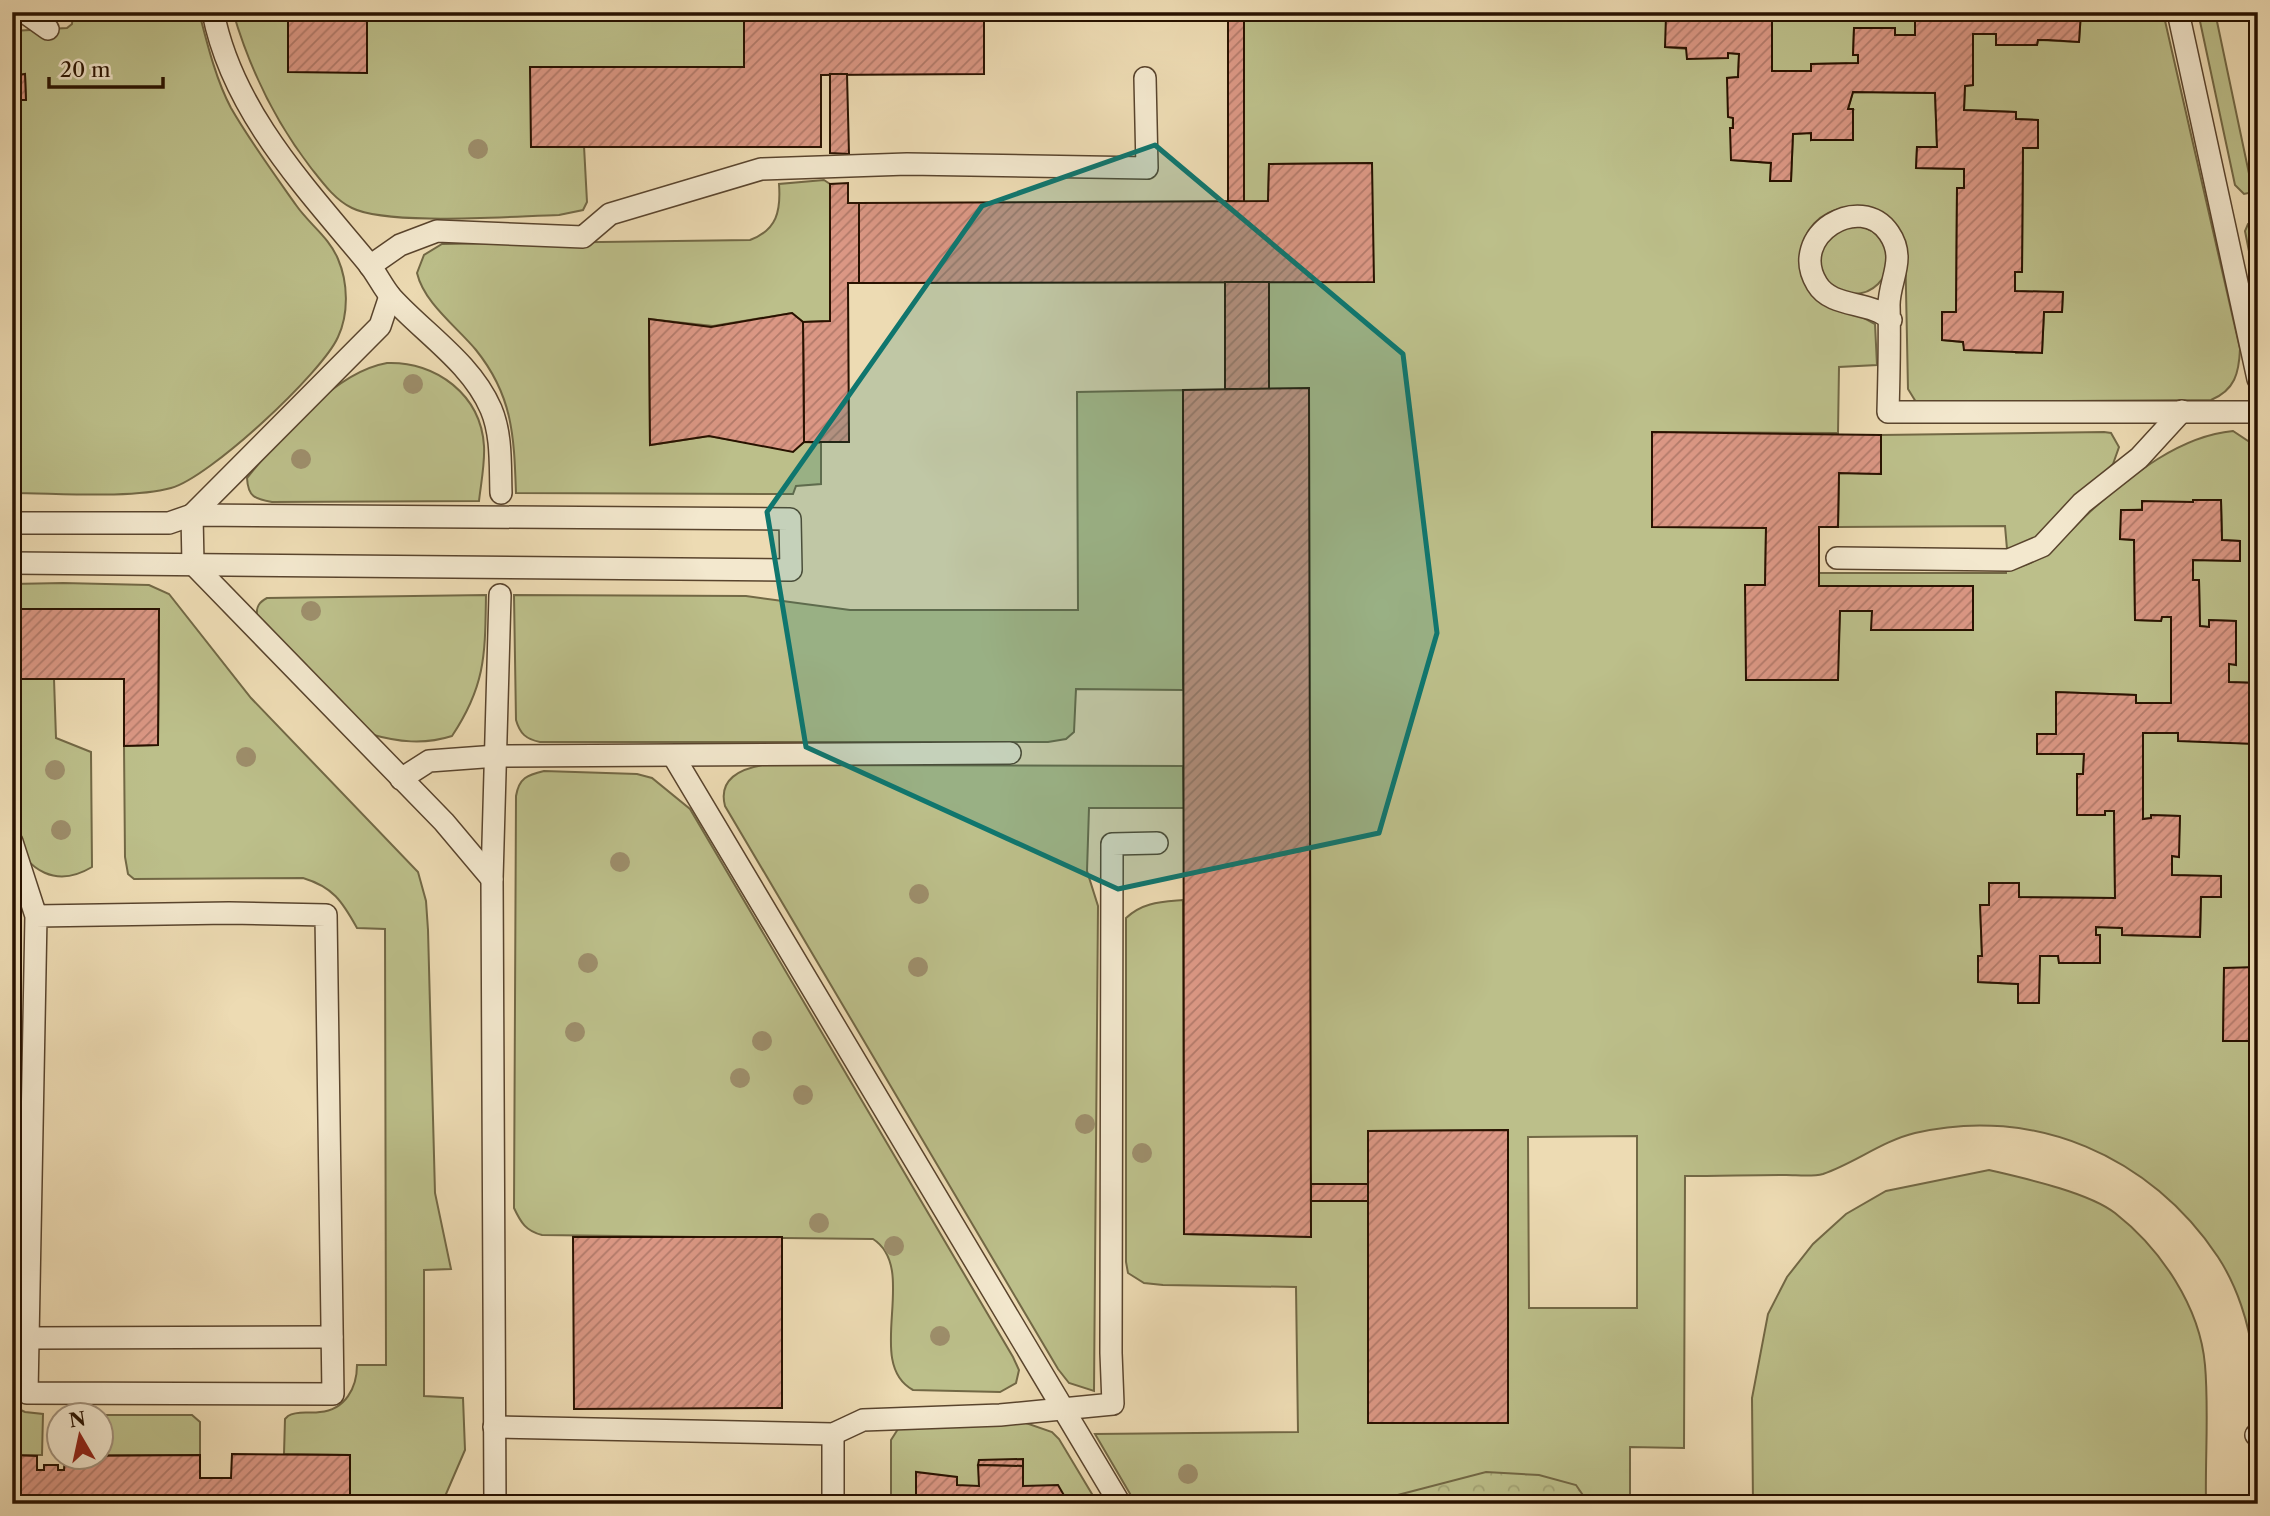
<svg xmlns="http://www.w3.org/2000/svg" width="2270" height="1516" font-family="'Libre Caslon Text',serif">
<defs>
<pattern id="forest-crowns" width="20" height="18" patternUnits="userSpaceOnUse" patternTransform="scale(1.75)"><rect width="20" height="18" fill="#bcbf8a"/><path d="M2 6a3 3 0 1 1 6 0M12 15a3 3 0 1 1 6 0" fill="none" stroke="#a2a375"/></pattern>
<pattern id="building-hatch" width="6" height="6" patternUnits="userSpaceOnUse" patternTransform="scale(1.75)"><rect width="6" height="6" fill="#db9784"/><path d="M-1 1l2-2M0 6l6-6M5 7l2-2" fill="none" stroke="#b27a6a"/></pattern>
</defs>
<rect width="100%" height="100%" fill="#eddbb3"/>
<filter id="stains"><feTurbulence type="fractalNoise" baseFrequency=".00286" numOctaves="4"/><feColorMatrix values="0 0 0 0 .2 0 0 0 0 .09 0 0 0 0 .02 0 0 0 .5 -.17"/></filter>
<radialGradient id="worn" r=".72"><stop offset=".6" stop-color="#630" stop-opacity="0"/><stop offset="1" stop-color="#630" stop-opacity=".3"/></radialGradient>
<g fill="#bcbf8a" stroke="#726845" stroke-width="2" fill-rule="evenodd">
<path d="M73,12H199C207,43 216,80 231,108C250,141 274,174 296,205C309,224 329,237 338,259C348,282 349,314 338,337C322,373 209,478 171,488C131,499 56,493 12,493V100L26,99L25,75H18L12,59V31L67,28L72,24Z"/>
<path d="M233,12H744V67H531V146H584L587,202L583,210L559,215C514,216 388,226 352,208C335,200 322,182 311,168C274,120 250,70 233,12Z"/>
<path d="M1244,12H1681V15L1666,16V47L1739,54L1738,77L1727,78L1733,118L1731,160L1771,163L1770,181H1791L1793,134L1811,133V140L1853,110L1848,109L1853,92L1935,93L1937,147H1917L1916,168L1964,169V188L1957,189L1956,312L1942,313L1943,340L1963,342L1965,350H2015L2016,353L2042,352L2044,312H2062L2063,293L2015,291V272L2022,271L2023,148H2038V120L2016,119L2015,112L1964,110L1965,86L1973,85V34H1996L1997,45H2037L2038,40L2079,42L2081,12H2163L2240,349C2239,373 2235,390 2211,400L1916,402L1908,389L1905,241C1877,191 1804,197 1800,260L1860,316L1875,324L1877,365L1839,367L1838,433L1653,432L1652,526L1766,528L1765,585H1746V680H1837L1840,611H1872V630H1973L1972,586H1819V573H2006V569C2045,567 2067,532 2093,509C2133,474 2180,436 2233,431L2251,443L2258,458V683L2229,682V664H2236V621L2209,620V627L2200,626L2199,581L2193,580V560L2240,561V541L2222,540L2221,501C2187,500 2157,511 2122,510L2120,539L2134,540L2135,620L2161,621L2162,617H2171V703H2136V695L2056,692V734L2037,735V754H2084L2083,774H2077V815H2105V811H2114L2115,898L2019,897V883H1989V905H1980L1982,956L1978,957V982L2018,984L2019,1003H2038L2040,956H2058L2059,963H2099L2100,935H2096V927L2122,928V935L2200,937L2201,897H2221V877L2172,875V856L2178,857L2180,816L2151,815V818L2143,819V733H2178V740L2255,744L2258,704V967L2224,969L2223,1040L2258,1041V1404C2250,1391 2255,1371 2253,1357C2249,1323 2237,1286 2218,1257C2151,1156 2034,1105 1915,1133C1882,1141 1855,1163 1823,1174C1812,1177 1797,1175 1786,1175C1752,1175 1719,1176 1685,1176L1684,1448L1630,1447V1504H1136L1095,1434L1298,1432L1296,1287L1163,1285L1144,1283L1128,1273L1126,1262V918C1143,902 1161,902 1183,900L1184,1234L1310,1237L1311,1201H1368L1369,1422H1508L1507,1130L1368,1131V1184H1311L1269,389V282H1373L1371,163L1269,164L1268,201L1244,202ZM1637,1136V1308H1529L1528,1137Z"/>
<polygon points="1791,12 1915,12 1915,35 1895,35 1894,28 1854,28 1853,55 1858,55 1858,63 1812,64 1811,71 1772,71 1772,17 1791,16"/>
<polygon points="2198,12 2215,12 2251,183 2258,183 2258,191 2244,194 2235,185"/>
<path d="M824,180L830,184V321L803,322L792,313L713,326L649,319L650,445L709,436L793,451L804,442L821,443V484L796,486L793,494L516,493C514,436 513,396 476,350C457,327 424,303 417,273L424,255L442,244L750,240C777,230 781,211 779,184Z"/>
<polygon points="2258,219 2258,297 2245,231 2248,224"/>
<circle cx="1854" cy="260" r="34"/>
<path d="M387,363C436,361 481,395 484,446C485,464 481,483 479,501L272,502C255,499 248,497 247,478C280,437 334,372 387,363Z"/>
<path d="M1183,390V690L1076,689L1074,732L1066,739L1048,742H540C526,739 520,734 516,720L514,595L746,596L850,610H1078L1077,392Z"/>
<polygon points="2104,432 2111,433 2119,447 2113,464 2028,546 2007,549 2005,526 1838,527 1839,473 1881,474 1881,435"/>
<path d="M63,583L149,585L169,594L251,698L418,872L426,901L428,930L435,1193L451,1269L424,1270V1396L463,1398L465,1450L443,1501L350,1504V1455L284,1454L285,1419L288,1416C298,1410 309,1414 320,1412C345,1410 357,1388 357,1365H386L385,929L357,928C342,901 333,887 303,878L134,879L128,874L125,857L124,746L158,745L159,610L12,609V584Z"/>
<path d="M486,595C485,654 486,685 452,736C424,745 398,742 370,734L257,616C256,607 259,602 267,598Z"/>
<path d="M12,679H54L56,738L91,752L92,867C57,888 27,872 13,835C9,823 12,805 12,792C12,754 12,717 12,679Z"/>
<path d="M763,765L1183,766L1184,808H1089L1087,871L1098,906L1094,1391L1069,1383L1058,1369L725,806C718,779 740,769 763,765Z"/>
<path d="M544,771L637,774L652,778L690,809L1013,1357L1019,1370L1016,1383L1000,1392L913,1390C863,1363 920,1269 873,1239L542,1235C526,1231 521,1223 514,1208L516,796C519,778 527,775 544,771Z"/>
<path d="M1989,1170C2023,1178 2088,1192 2115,1213C2161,1249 2200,1307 2205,1365C2209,1410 2205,1458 2206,1504H1753L1752,1398L1768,1314L1787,1277L1813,1244L1846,1214L1886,1191Z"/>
<polygon points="12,1406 25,1412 43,1414 42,1455 12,1455"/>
<polygon points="102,1415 192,1415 200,1422 200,1455 102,1455"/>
<polygon points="913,1423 1026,1423 1052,1432 1059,1439 1098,1504 891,1504 891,1440 898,1429"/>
</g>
<polygon fill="url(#forest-crowns)" stroke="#726845" stroke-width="2" points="1486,1472 1539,1475 1576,1485 1589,1504 1363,1504"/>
<g fill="url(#building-hatch)" stroke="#281200" stroke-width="2">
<polygon points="288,12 367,12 367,73 288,72"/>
<polygon points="744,12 984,12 984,74 821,75 821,147 531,147 530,67 744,67"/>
<polygon points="1228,12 1244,12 1244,202 1228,201"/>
<polygon points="1681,12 1791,12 1791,16 1772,17 1772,71 1811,71 1811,64 1858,63 1858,55 1853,55 1854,28 1895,28 1895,35 1915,35 1915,12 2081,12 2079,42 2048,40 2038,40 2037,45 1996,45 1996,34 1973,34 1973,85 1965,86 1964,110 2016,112 2016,119 2038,120 2038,148 2023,148 2022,272 2015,272 2015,291 2063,292 2062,312 2044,312 2042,353 1964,350 1963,342 1942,340 1942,312 1956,312 1957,188 1964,188 1964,169 1916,168 1917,147 1937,147 1935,93 1853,92 1848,109 1853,109 1853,140 1811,140 1811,133 1793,134 1791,181 1770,181 1771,163 1731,160 1730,128 1733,128 1733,118 1728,117 1727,78 1738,77 1739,54 1728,53 1728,58 1687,59 1686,48 1665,47 1666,16 1681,15"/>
<polygon points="12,59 17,59 18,75 25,74 26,100 12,100"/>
<polygon points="830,74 847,74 849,154 830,153"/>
<polygon points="1372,163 1374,282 859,283 859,203 1268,201 1269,164"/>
<polygon points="848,183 848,203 859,203 859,283 848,283 849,442 804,442 803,322 830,321 830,184"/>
<rect x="1225" y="282" width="44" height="107"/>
<polygon points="792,313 803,322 804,442 793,452 709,436 650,445 649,319 711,327"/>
<polygon points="1309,388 1311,1237 1184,1234 1183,390"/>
<polygon points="1652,432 1881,435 1881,474 1839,473 1838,527 1819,527 1819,586 1973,586 1973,630 1871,630 1872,611 1840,611 1838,680 1746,680 1745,585 1765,585 1766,528 1652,527"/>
<polygon points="2193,500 2221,500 2222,540 2240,541 2240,561 2193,560 2193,580 2199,580 2200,626 2209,627 2209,620 2236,621 2236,665 2229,664 2229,682 2258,683 2256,744 2178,741 2178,733 2143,733 2143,819 2151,818 2151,815 2180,816 2179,857 2172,856 2172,875 2221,876 2221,897 2201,897 2200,937 2122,935 2122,928 2096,927 2096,935 2100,935 2100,963 2059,963 2058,956 2040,956 2039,1003 2018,1003 2018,984 1978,982 1978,956 1982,956 1980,905 1989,905 1989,883 2019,883 2019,897 2115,898 2114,811 2105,811 2105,815 2077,815 2077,774 2083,774 2084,754 2037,754 2037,734 2056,734 2056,692 2136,695 2136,703 2171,703 2171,617 2162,617 2161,621 2135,620 2134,540 2120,539 2121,510 2142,510 2142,501 2193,502"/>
<polygon points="12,609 159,609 158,745 124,746 124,679 12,679"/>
<polygon points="2258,967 2258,1041 2223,1041 2224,968"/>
<polygon points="1508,1130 1508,1423 1368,1423 1368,1131"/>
<rect x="1311" y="1184" width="57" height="17"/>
<polygon points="573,1237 782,1237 782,1408 574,1409"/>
<polygon points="232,1454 350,1455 350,1504 12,1504 12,1455 37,1456 37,1470 44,1470 44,1465 58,1465 58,1470 64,1470 65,1456 200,1455 200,1478 231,1478"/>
<polygon points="1023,1459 1023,1466 978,1465 979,1460"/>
<polygon points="978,1465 1023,1466 1023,1486 1058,1485 1069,1504 916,1504 916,1472 957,1477 957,1485 979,1486"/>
</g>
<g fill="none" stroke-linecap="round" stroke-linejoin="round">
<defs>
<g id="service">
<polyline points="24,12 48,29"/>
<path d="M213,12C232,111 306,188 368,263C377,274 383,288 392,298C425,334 471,363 491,409C502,435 500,465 501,493"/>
<polyline points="2178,12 2258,379"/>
<polyline points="370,266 400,245 437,231 583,237 610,214 761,169 907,164 1147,168 1145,78"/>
<polyline points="390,296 380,326 192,515 193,564 444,822 492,879"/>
<path d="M1891,320C1871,300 1832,309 1817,284C1787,235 1861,191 1889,233C1907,259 1889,280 1889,305C1890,341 1889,376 1888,412H2258"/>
<polyline points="12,523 169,523 192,515 790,519 791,570 12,563"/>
<polyline points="1837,558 2009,560 2042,546 2082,503 2139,458 2182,411"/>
<polyline points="674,757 1120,1504"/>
<polyline points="401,779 429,761 497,756 1010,753"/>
<polyline points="12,842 36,916 27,1393 333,1394 326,915 229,913 36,916"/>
<polyline points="31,1338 332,1337"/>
<polyline points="494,1427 833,1434 863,1420 1000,1415 1113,1404 1111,1353 1112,844 1157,843"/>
<polyline points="833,1434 833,1504"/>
<polyline points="2256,1435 2258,1436"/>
<polyline points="495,1504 492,879 500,595"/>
</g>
</defs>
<use href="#service" stroke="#59442d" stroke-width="24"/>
<use href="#service" stroke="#f3e8ce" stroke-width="21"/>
</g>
<g fill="#9d8e6b">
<circle cx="478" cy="149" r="10"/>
<circle cx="413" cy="384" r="10"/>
<circle cx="301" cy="459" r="10"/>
<circle cx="311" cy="611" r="10"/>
<circle cx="246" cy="757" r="10"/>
<circle cx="55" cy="770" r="10"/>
<circle cx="61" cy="830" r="10"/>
<circle cx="620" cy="862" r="10"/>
<circle cx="919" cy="894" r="10"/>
<circle cx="588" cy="963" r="10"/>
<circle cx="918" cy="967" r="10"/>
<circle cx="575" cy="1032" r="10"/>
<circle cx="762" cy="1041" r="10"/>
<circle cx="740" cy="1078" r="10"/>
<circle cx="803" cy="1095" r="10"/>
<circle cx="1085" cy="1124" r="10"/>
<circle cx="1142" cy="1153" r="10"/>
<circle cx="819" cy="1223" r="10"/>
<circle cx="894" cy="1246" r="10"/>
<circle cx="940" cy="1336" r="10"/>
<circle cx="1188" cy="1474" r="10"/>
</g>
<path fill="#0f766e" fill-opacity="0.2" stroke="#0f766e" stroke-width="5" stroke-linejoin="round" d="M1155,145L1403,354L1437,633L1379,833L1118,889L806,747L767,512L982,206Z"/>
<rect width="2270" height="1516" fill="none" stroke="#eddbb3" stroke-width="42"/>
<rect x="14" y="14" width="2242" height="1488" fill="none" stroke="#281200" stroke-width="3.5"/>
<rect x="21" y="21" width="2228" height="1474" fill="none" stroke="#281200" stroke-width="2"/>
<g transform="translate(80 1436) rotate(351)"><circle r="33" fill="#f3e8ce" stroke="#a2927c" stroke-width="2"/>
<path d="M0-5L12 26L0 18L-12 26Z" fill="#8f2418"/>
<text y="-10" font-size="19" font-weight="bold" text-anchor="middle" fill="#281200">N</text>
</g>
<path d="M49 77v10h114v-10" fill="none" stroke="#281200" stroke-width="3.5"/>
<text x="60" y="77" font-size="21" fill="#281200" stroke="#f3e8ce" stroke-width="5" paint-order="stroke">20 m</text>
<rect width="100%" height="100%" filter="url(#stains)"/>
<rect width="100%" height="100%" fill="url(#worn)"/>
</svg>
